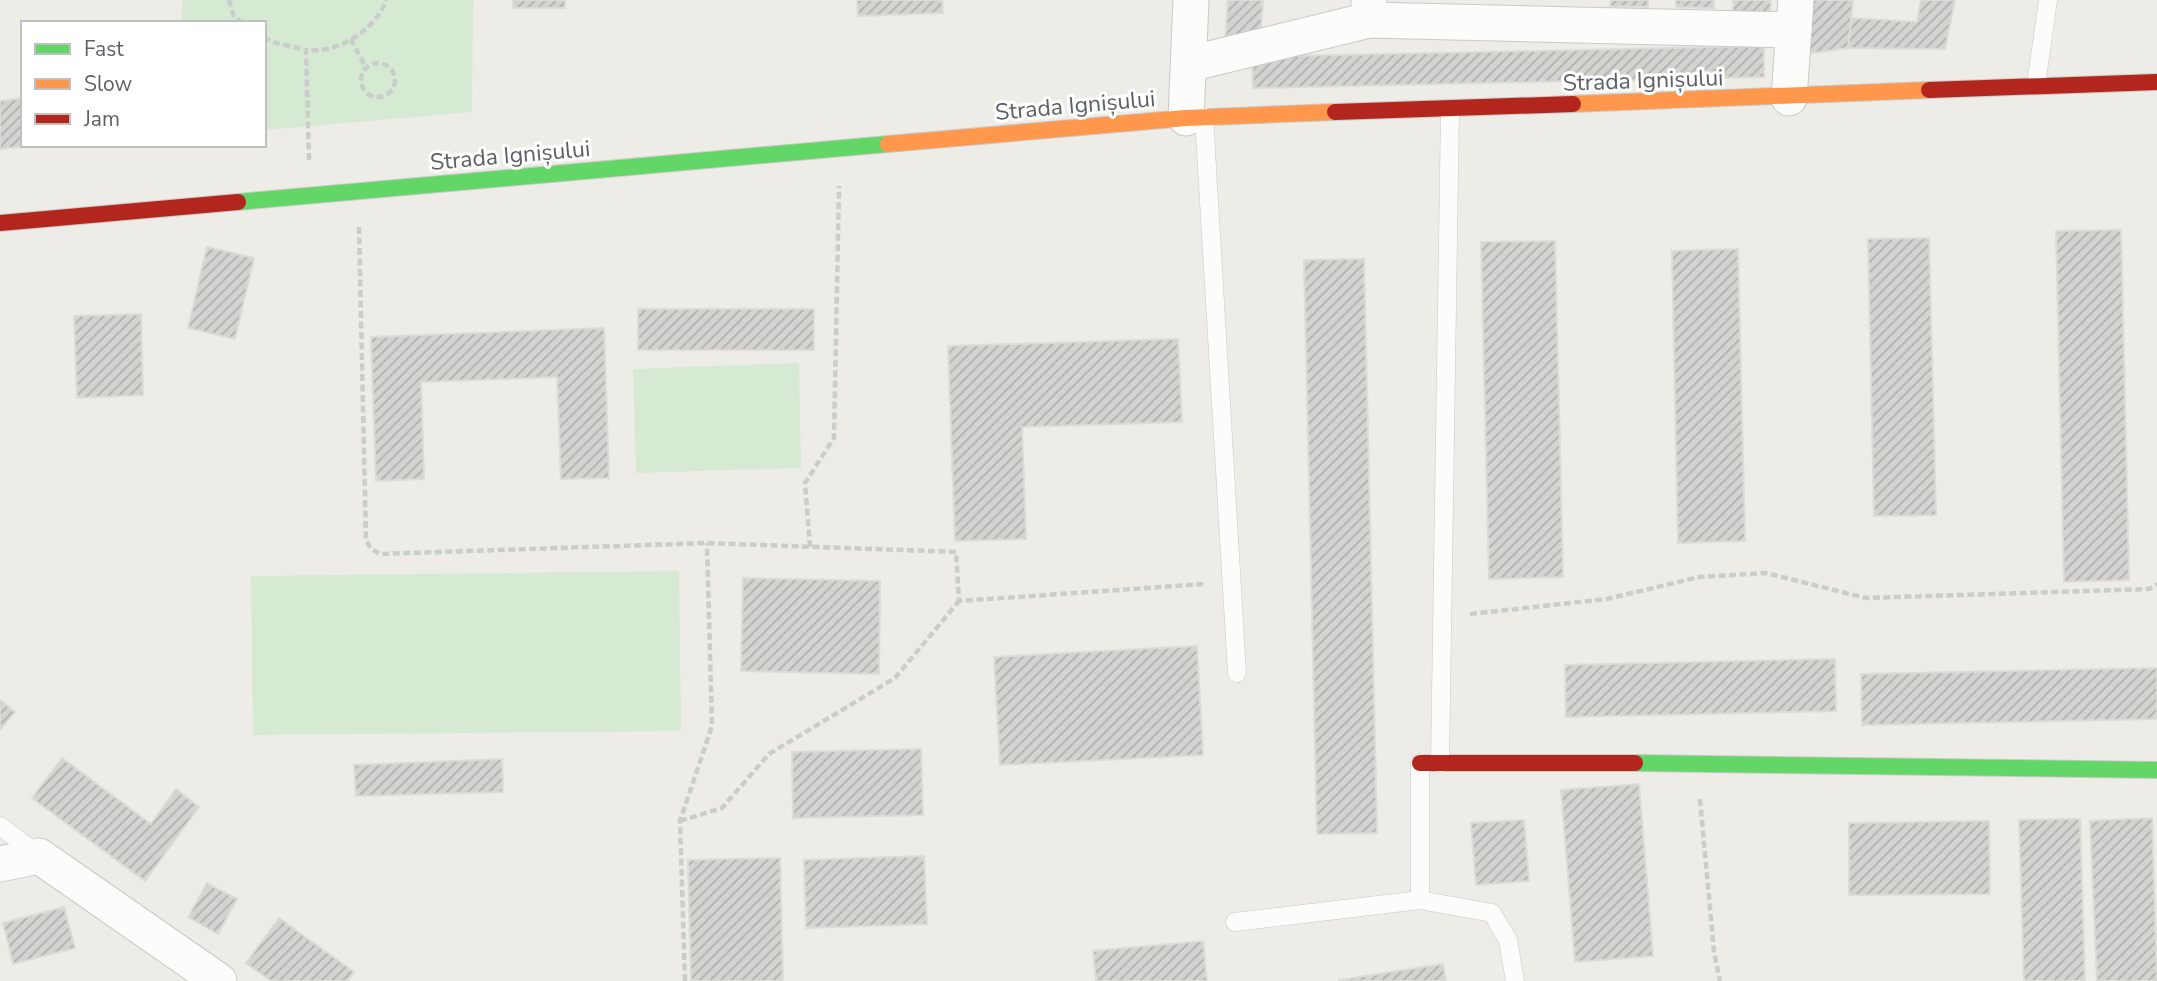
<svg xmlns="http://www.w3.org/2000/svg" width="2157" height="981" font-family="'Nunito Sans',sans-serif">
<defs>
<pattern id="building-hatch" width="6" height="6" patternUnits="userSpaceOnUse" patternTransform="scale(1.75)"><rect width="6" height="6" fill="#d4d3d0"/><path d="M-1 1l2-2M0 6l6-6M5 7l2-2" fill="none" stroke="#afafad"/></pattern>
</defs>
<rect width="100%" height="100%" fill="#edece7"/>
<g fill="#d5e9d3">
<polygon points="183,0 473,0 472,112 264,130 264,23 181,23"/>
<polygon points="799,363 801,468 636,473 633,369"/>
<polygon points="679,571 681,731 253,735 251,576"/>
</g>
<g fill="url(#building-hatch)" stroke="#dcdbd6" stroke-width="2">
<rect x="513" y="0" width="52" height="8"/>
<polygon points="857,0 942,0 943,13 858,16"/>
<polygon points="1228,0 1263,0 1260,43 1225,41"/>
<polygon points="1611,0 1648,0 1648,7 1610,6"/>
<polygon points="1676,0 1714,0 1714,8 1676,7"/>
<polygon points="1733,0 1771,0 1770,14 1733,12"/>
<polygon points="1811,0 1853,0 1848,48 1805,54"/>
<polygon points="1921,0 1955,0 1945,49 1848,48 1852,18 1917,22"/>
<polygon points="1764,46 1764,77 1253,88 1252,57"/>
<polygon points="23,98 23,145 39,145 0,149 0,101"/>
<polygon points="2121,230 2129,580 2064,582 2056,231"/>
<polygon points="1929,238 1936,515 1874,516 1868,239"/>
<polygon points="1555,241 1563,577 1489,579 1481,242"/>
<polygon points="207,247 254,258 235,339 188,328"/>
<polygon points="1738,249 1745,541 1678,543 1672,251"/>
<polygon points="1364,259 1377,833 1317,834 1304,260"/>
<rect x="638" y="309" width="176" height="41"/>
<polygon points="141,314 143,395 77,398 74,316"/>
<polygon points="604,328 609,478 561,479 557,377 421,382 424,479 376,481 371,337"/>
<polygon points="1178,339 1182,422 1022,427 1026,539 955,541 948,346"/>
<polygon points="743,578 880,581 879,674 741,671"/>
<polygon points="1197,646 1203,755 1000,765 994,657"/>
<polygon points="1835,659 1836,711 1566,717 1565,665"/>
<polygon points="2157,668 2157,719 1862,725 1861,674"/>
<polygon points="0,700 15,712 0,730"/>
<polygon points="921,749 923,815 793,818 792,752"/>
<polygon points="62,758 151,824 176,789 199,807 145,881 32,798"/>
<polygon points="502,759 503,792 356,796 354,765"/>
<polygon points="1639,784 1653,956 1575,962 1561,790"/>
<polygon points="2152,818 2157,981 2097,981 2090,821"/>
<polygon points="2080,819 2085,981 2024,981 2019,820"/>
<polygon points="1524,820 1529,881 1476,885 1471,823"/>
<polygon points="1989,821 1990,894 1849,895 1849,823"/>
<polygon points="924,856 927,924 806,928 804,860"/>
<polygon points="780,858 783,981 691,981 688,860"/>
<polygon points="207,883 237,899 218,934 188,917"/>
<polygon points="64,907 75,948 13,964 3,923"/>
<polygon points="279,918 354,972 348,981 271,981 246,963"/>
<polygon points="1203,941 1207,981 1096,981 1093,951"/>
<polygon points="1443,964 1446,981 1339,981 1339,980"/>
</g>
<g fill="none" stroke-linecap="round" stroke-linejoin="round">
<defs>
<g id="lane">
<polyline points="2036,85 2048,0"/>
<polyline points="1204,117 1237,673"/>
<polyline points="1420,763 1420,900"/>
<polyline points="1440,763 1450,109"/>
<polyline points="0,826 39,856"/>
<polyline points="1235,922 1420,900 1492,913 1508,940 1515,981"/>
</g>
<g id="street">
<polyline points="1369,0 1369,20 1794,30"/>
<polyline points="1189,64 1369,20"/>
<polyline points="1789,98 1796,0"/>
<polyline points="1186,118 1191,0"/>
<polyline points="0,864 39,856 219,981"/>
</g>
<g id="fast">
<polyline points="238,202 888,144"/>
<polyline points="1635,763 2157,770"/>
</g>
<g id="slow">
<polyline points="1573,104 1929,90"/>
<polyline points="888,144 1186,118 1335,112"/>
</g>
<g id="jam">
<polyline points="1929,90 2157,82"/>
<polyline points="1335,112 1573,104"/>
<polyline points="0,223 238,202"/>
<polyline points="1420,763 1635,763"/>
</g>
</defs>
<use href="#lane" stroke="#c9c9c8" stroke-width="19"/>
<use href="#street" stroke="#c9c9c8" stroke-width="37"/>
<use href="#fast" stroke="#cacac9" stroke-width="18"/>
<use href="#slow" stroke="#cacac9" stroke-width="18"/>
<use href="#jam" stroke="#cacac9" stroke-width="18"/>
<g stroke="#c9cecb" stroke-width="4.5" stroke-dasharray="7 3.5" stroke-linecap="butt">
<polyline points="229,0 234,17 243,23"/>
<polyline points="264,37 272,42 306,50"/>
<polyline points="351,39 366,68"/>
<circle cx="378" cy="80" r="17"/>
<path d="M309,160L306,50C338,54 376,30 386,0"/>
<polyline points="359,227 366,540 371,549 380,554 707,543 956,552 959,601 1205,584"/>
<polyline points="810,547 805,483 834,438 839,186"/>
<polyline points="1470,614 1607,599 1699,577 1766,573 1866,598 2149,589 2157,584"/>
<polyline points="1700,799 1714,952 1720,981"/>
<polyline points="680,821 722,808 769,754 895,678 959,601"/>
<polyline points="685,981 680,821 712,726 707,543"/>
</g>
<use href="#lane" stroke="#fcfcfb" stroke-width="18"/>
<use href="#street" stroke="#fcfcfb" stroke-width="35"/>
<use href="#fast" stroke="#63d668" stroke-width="16"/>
<use href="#slow" stroke="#ff974d" stroke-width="16"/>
<use href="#jam" stroke="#b3261e" stroke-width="16"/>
</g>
<g text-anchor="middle" stroke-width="6" stroke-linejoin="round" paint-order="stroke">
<g font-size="23" fill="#5d6166" stroke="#fff">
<text transform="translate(1643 80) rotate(-2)" y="8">Strada Ignișului</text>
<text transform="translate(1075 105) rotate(-5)" y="8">Strada Ignișului</text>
<text transform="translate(510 155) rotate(-5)" y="8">Strada Ignișului</text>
</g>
</g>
<rect x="21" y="21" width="245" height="126" fill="#ffffff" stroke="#bec0c2" stroke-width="2"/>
<rect x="35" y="44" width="35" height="10" fill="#63d668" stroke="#bec0c2" stroke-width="2"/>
<text x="84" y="56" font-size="21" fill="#5d6166">Fast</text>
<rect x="35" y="79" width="35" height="10" fill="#ff974d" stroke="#bec0c2" stroke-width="2"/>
<text x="84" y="91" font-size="21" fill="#5d6166">Slow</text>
<rect x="35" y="114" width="35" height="10" fill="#b3261e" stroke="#bec0c2" stroke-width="2"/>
<text x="84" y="126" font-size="21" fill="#5d6166">Jam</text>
</svg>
